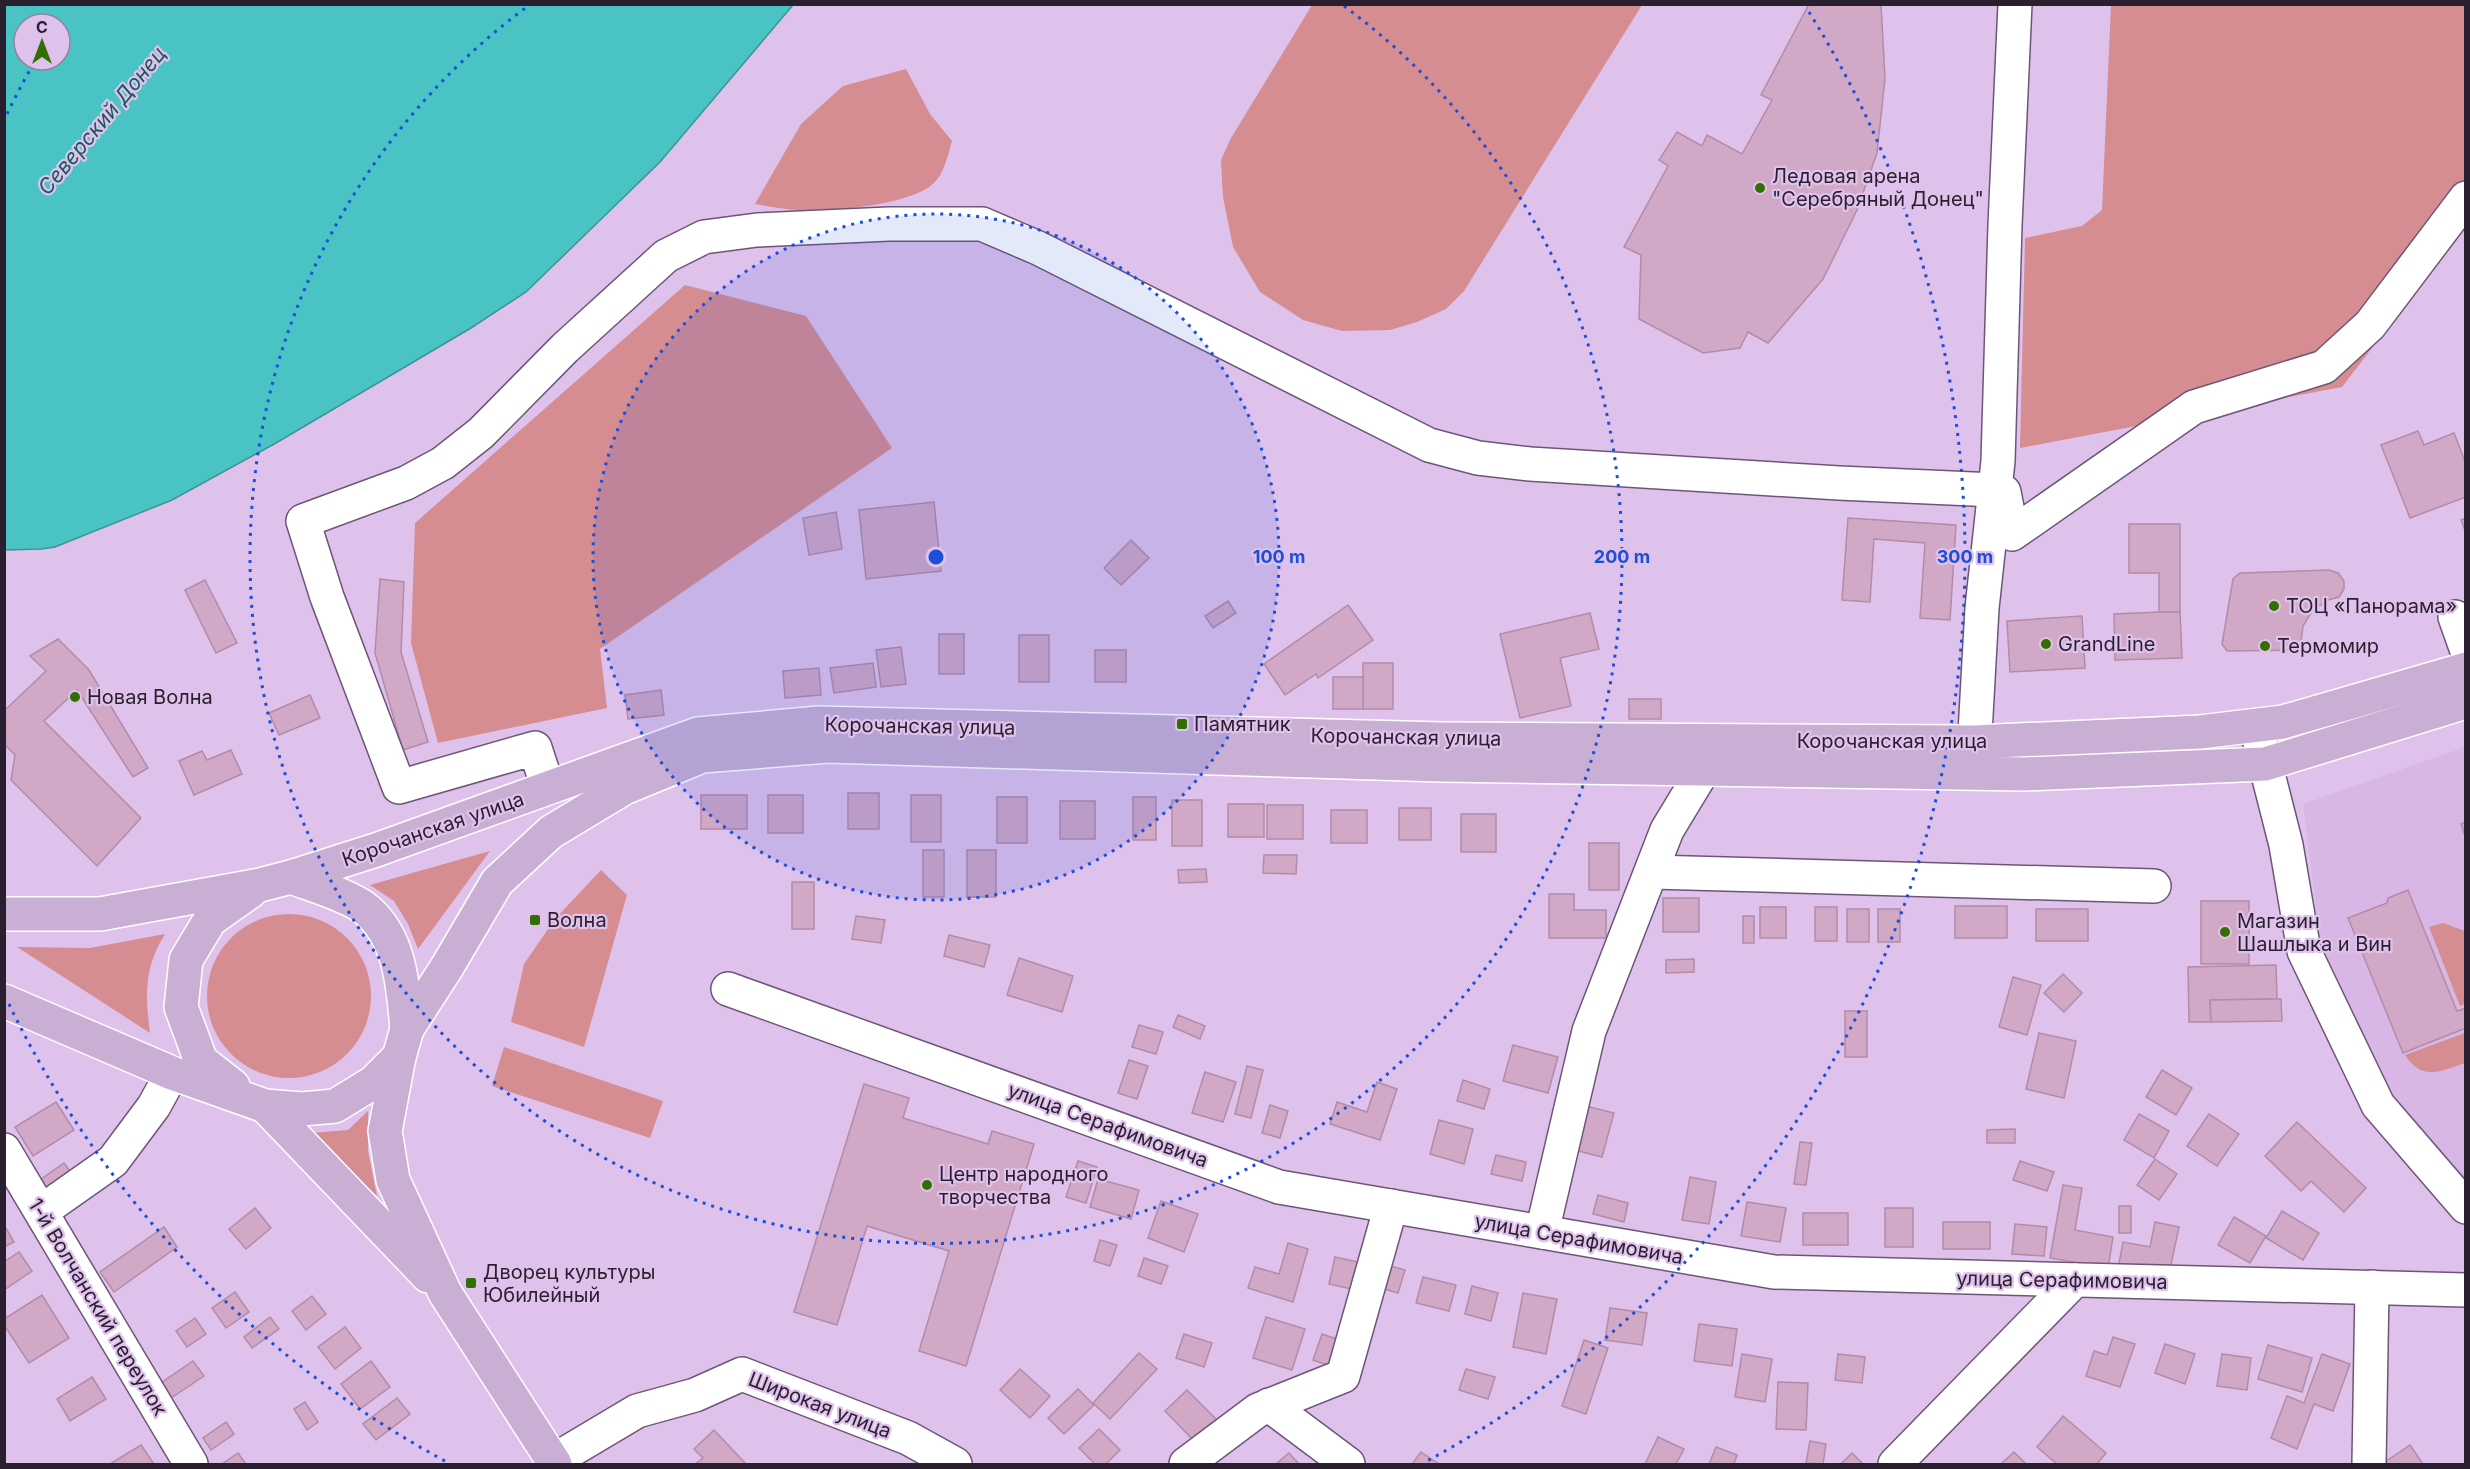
<svg xmlns="http://www.w3.org/2000/svg" width="2470" height="1469" font-family="Inter,sans-serif">
<rect width="100%" height="100%" fill="#dfc2eb"/>
<polygon fill="#d8b7e6" points="2465,747 2465,1179 2389,1096 2321,949 2303,804"/>
<g fill="#d58d91">
<polygon points="1312,5 1642,5 1464,291 1446,309 1417,322 1390,330 1342,331 1303,320 1260,292 1233,247 1223,197 1221,160 1231,138"/>
<polygon points="2111,5 2465,5 2465,228 2342,387 2020,448 2025,238 2082,226 2102,210"/>
<path d="M906,69L930,114L952,141C948,154 945,172 934,183C910,206 829,212 796,210C782,209 768,206 755,204L801,124L843,86Z"/>
<polygon points="685,285 806,316 892,448 600,649 607,708 438,743 411,643 415,523"/>
<polygon points="490,851 418,949 408,924 394,901 370,885"/>
<polygon points="601,870 627,895 584,1047 511,1022 524,964 555,919"/>
<circle cx="289" cy="996" r="82"/>
<polygon points="2443,923 2465,931 2465,1004 2460,1006 2429,927"/>
<path d="M165,934C144,968 145,994 150,1033L17,947L90,948Z"/>
<path d="M2465,1033V1063C2440,1071 2423,1082 2405,1055Z"/>
<polygon points="504,1047 663,1101 650,1138 492,1086"/>
<polygon points="368,1111 368,1151 377,1196 310,1133 348,1130"/>
</g>
<path fill="#49c3c4" stroke="#409297" stroke-width="1.5" fill-rule="evenodd" d="M4,5L5,4L793,5L660,162L526,292L471,328L276,443L172,500L55,547L41,549L5,550ZM24,24H60V60H24Z"/>
<g fill="#d1a8c6" stroke="#b38ba8" stroke-width="1.5">
<polygon points="1809,4 1881,4 1885,78 1877,153 1857,210 1823,279 1768,343 1748,332 1740,348 1703,353 1639,319 1641,255 1624,247 1668,166 1659,160 1677,132 1702,146 1707,135 1742,154 1772,100 1761,95"/>
<polygon points="2418,431 2424,445 2454,433 2466,464 2466,497 2410,518 2381,445"/>
<polygon points="934,502 941,571 866,579 859,510"/>
<polygon points="836,512 842,549 809,555 803,518"/>
<polygon points="1848,518 1956,525 1950,620 1920,618 1925,543 1874,539 1870,602 1842,600"/>
<polygon points="2466,518 2466,533 2461,520"/>
<polygon points="2129,524 2180,524 2180,612 2159,612 2159,573 2129,573"/>
<polygon points="1131,540 1149,558 1121,585 1104,568"/>
<polygon points="2329,570 2338,573 2344,581 2344,589 2339,597 2328,600 2312,611 2303,626 2300,650 2227,651 2222,644 2233,579 2240,573"/>
<polygon points="380,579 404,582 401,652 428,742 403,750 375,653"/>
<polygon points="205,580 237,643 216,653 185,590"/>
<polygon points="1228,601 1236,613 1213,628 1205,616"/>
<polygon points="1348,605 1373,640 1318,678 1316,674 1285,695 1264,664"/>
<polygon points="2159,612 2180,612 2182,658 2115,660 2114,614"/>
<polygon points="1590,613 1599,649 1560,658 1571,706 1520,718 1500,634"/>
<polygon points="2082,616 2085,668 2010,672 2007,621"/>
<rect x="939" y="634" width="25" height="40"/>
<rect x="1019" y="635" width="30" height="47"/>
<polygon points="58,639 89,670 148,768 133,777 77,690 44,721 141,818 97,866 11,780 15,755 4,744 4,711 46,671 30,656"/>
<polygon points="901,647 906,684 881,687 876,650"/>
<rect x="1095" y="650" width="31" height="32"/>
<polygon points="873,663 876,687 834,693 830,668"/>
<rect x="1363" y="663" width="30" height="46"/>
<polygon points="819,668 821,695 785,698 783,671"/>
<rect x="1333" y="677" width="30" height="32"/>
<polygon points="661,690 664,715 628,719 625,695"/>
<polygon points="310,695 320,718 279,735 269,713"/>
<rect x="1629" y="699" width="32" height="20"/>
<polygon points="231,750 242,774 194,795 179,761 202,751 207,760"/>
<rect x="848" y="793" width="31" height="36"/>
<rect x="701" y="795" width="46" height="34"/>
<rect x="768" y="795" width="35" height="38"/>
<rect x="911" y="795" width="30" height="47"/>
<rect x="997" y="797" width="30" height="46"/>
<rect x="1133" y="797" width="23" height="43"/>
<rect x="1172" y="800" width="30" height="46"/>
<rect x="1060" y="801" width="35" height="38"/>
<rect x="1228" y="804" width="36" height="33"/>
<rect x="1267" y="805" width="36" height="34"/>
<rect x="1399" y="808" width="32" height="32"/>
<rect x="1331" y="810" width="36" height="33"/>
<rect x="1461" y="814" width="35" height="38"/>
<polygon points="2466,822 2466,839 2461,824"/>
<rect x="1589" y="843" width="30" height="47"/>
<rect x="923" y="850" width="21" height="47"/>
<rect x="967" y="850" width="29" height="47"/>
<polygon points="1264,855 1297,855 1296,874 1263,873"/>
<polygon points="1206,869 1207,882 1179,883 1178,870"/>
<rect x="792" y="882" width="22" height="47"/>
<polygon points="2408,890 2457,1011 2466,1008 2466,1028 2403,1053 2348,918 2387,903 2388,898"/>
<polygon points="1549,894 1574,894 1574,910 1606,910 1606,938 1549,938"/>
<rect x="1663" y="898" width="36" height="34"/>
<rect x="2201" y="901" width="48" height="63"/>
<rect x="1955" y="906" width="52" height="32"/>
<rect x="1760" y="907" width="26" height="31"/>
<rect x="1815" y="907" width="22" height="34"/>
<rect x="1847" y="909" width="22" height="33"/>
<rect x="1878" y="909" width="22" height="33"/>
<rect x="2036" y="909" width="52" height="32"/>
<polygon points="856,916 885,920 881,943 852,939"/>
<rect x="1743" y="916" width="11" height="27"/>
<polygon points="949,935 990,945 984,967 944,956"/>
<polygon points="1019,958 1073,976 1062,1012 1007,995"/>
<polygon points="1694,959 1694,972 1666,973 1666,960"/>
<polygon points="2276,965 2277,999 2210,1000 2211,1022 2189,1022 2188,967"/>
<polygon points="2063,974 2082,993 2064,1012 2044,993"/>
<polygon points="2013,977 2041,985 2027,1035 1999,1027"/>
<polygon points="2277,999 2281,999 2282,1021 2211,1022 2210,1000"/>
<rect x="1845" y="1011" width="22" height="46"/>
<polygon points="1178,1015 1205,1026 1200,1039 1173,1027"/>
<polygon points="1139,1025 1163,1032 1156,1054 1132,1047"/>
<polygon points="2039,1033 2076,1041 2064,1098 2026,1089"/>
<polygon points="1513,1045 1558,1057 1548,1093 1503,1081"/>
<polygon points="1129,1060 1148,1066 1137,1099 1118,1093"/>
<polygon points="1247,1066 1263,1070 1251,1118 1235,1114"/>
<polygon points="2162,1070 2192,1088 2176,1115 2146,1097"/>
<polygon points="1205,1072 1236,1082 1223,1122 1192,1113"/>
<polygon points="1463,1080 1490,1089 1484,1109 1457,1101"/>
<polygon points="1377,1082 1397,1089 1380,1140 1330,1124 1337,1102 1367,1112"/>
<polygon points="864,1084 909,1098 903,1118 988,1144 992,1131 1034,1144 966,1366 919,1351 949,1251 867,1226 837,1325 794,1312"/>
<polygon points="1566,1101 1614,1113 1602,1157 1555,1145"/>
<polygon points="56,1102 74,1130 33,1156 15,1127"/>
<polygon points="1270,1105 1288,1111 1280,1138 1262,1133"/>
<polygon points="2139,1114 2169,1131 2154,1158 2124,1140"/>
<polygon points="2209,1114 2239,1134 2217,1166 2187,1146"/>
<polygon points="1439,1120 1473,1129 1464,1164 1430,1154"/>
<polygon points="2297,1122 2366,1188 2344,1212 2311,1181 2301,1191 2265,1156"/>
<polygon points="2015,1129 2015,1143 1987,1143 1987,1130"/>
<polygon points="1800,1142 1812,1143 1806,1185 1794,1184"/>
<polygon points="1496,1155 1526,1162 1522,1181 1491,1174"/>
<polygon points="2155,1159 2177,1174 2159,1200 2137,1185"/>
<polygon points="1078,1161 1097,1167 1086,1203 1066,1197"/>
<polygon points="2020,1161 2054,1172 2047,1191 2013,1180"/>
<polygon points="64,1163 72,1174 41,1195 34,1184"/>
<polygon points="1690,1177 1716,1182 1709,1224 1682,1220"/>
<polygon points="1098,1179 1139,1190 1131,1219 1090,1207"/>
<polygon points="2063,1185 2082,1188 2075,1230 2113,1237 2108,1268 2050,1258"/>
<polygon points="1598,1195 1628,1203 1624,1222 1593,1214"/>
<polygon points="1161,1201 1198,1214 1184,1252 1148,1238"/>
<polygon points="1747,1202 1786,1208 1780,1242 1741,1236"/>
<rect x="2119" y="1206" width="12" height="27"/>
<polygon points="255,1208 271,1228 246,1249 229,1229"/>
<rect x="1885" y="1208" width="28" height="39"/>
<polygon points="2282,1211 2319,1233 2303,1260 2266,1238"/>
<rect x="1803" y="1213" width="45" height="32"/>
<polygon points="2234,1217 2266,1236 2250,1263 2218,1245"/>
<rect x="1943" y="1222" width="47" height="27"/>
<polygon points="2155,1222 2179,1227 2168,1279 2118,1268 2123,1242 2150,1247"/>
<polygon points="2015,1224 2047,1227 2044,1256 2012,1254"/>
<polygon points="4,1225 14,1242 4,1247"/>
<polygon points="164,1227 177,1247 114,1292 100,1272"/>
<polygon points="1100,1240 1117,1245 1110,1266 1094,1261"/>
<polygon points="1288,1243 1308,1249 1293,1302 1248,1288 1255,1267 1279,1274"/>
<polygon points="19,1252 32,1271 4,1290 4,1262"/>
<polygon points="1335,1257 1363,1263 1356,1290 1329,1284"/>
<polygon points="1144,1258 1168,1266 1161,1284 1138,1276"/>
<polygon points="1387,1265 1405,1270 1398,1293 1381,1288"/>
<polygon points="1423,1277 1456,1285 1449,1311 1416,1303"/>
<polygon points="1472,1286 1498,1293 1491,1321 1465,1314"/>
<polygon points="235,1292 249,1312 226,1328 212,1308"/>
<polygon points="1523,1293 1557,1299 1546,1354 1513,1347"/>
<polygon points="42,1295 69,1338 29,1363 4,1325 4,1319"/>
<polygon points="312,1296 326,1314 306,1330 292,1311"/>
<polygon points="1610,1308 1647,1313 1642,1345 1605,1340"/>
<polygon points="270,1317 279,1329 252,1348 244,1337"/>
<polygon points="1266,1317 1305,1329 1292,1370 1253,1358"/>
<polygon points="195,1318 206,1334 187,1347 176,1331"/>
<polygon points="1699,1324 1737,1329 1732,1366 1694,1361"/>
<polygon points="345,1327 361,1348 335,1369 318,1347"/>
<polygon points="1184,1334 1212,1343 1204,1367 1176,1358"/>
<polygon points="1322,1334 1343,1341 1334,1367 1313,1360"/>
<polygon points="2113,1337 2135,1344 2120,1387 2086,1376 2094,1351 2107,1355"/>
<polygon points="1584,1340 1608,1348 1586,1414 1562,1406"/>
<polygon points="2165,1344 2195,1354 2185,1384 2155,1373"/>
<polygon points="2268,1345 2312,1358 2302,1392 2258,1379"/>
<polygon points="1139,1353 1157,1369 1110,1419 1093,1403"/>
<polygon points="1742,1354 1772,1359 1765,1402 1735,1397"/>
<polygon points="1838,1354 1865,1357 1862,1383 1835,1380"/>
<polygon points="2222,1354 2251,1358 2247,1390 2217,1386"/>
<polygon points="2322,1354 2350,1364 2333,1411 2314,1404 2297,1449 2271,1438 2287,1396 2304,1403"/>
<polygon points="193,1361 204,1376 165,1402 155,1387"/>
<polygon points="371,1361 390,1387 360,1409 341,1384"/>
<polygon points="1020,1369 1050,1396 1030,1418 1000,1390"/>
<polygon points="1466,1369 1495,1377 1488,1399 1459,1390"/>
<polygon points="92,1377 106,1399 70,1421 57,1399"/>
<polygon points="1778,1382 1808,1383 1806,1430 1776,1429"/>
<polygon points="1078,1389 1094,1405 1064,1434 1048,1418"/>
<polygon points="1187,1390 1219,1422 1197,1444 1165,1411"/>
<polygon points="397,1398 410,1414 376,1440 363,1424"/>
<polygon points="305,1402 318,1422 307,1430 294,1409"/>
<polygon points="2063,1416 2106,1453 2097,1464 2057,1464 2037,1447"/>
<polygon points="226,1422 234,1434 211,1450 203,1438"/>
<polygon points="1099,1429 1120,1450 1106,1464 1095,1464 1079,1448"/>
<polygon points="714,1430 746,1464 695,1464 703,1458 694,1449"/>
<polygon points="1658,1437 1684,1449 1676,1464 1645,1464"/>
<polygon points="1810,1441 1826,1444 1823,1464 1806,1463"/>
<polygon points="141,1445 154,1464 110,1464"/>
<polygon points="2410,1445 2423,1464 2382,1464"/>
<polygon points="1716,1447 1737,1455 1734,1464 1709,1464"/>
<polygon points="1421,1452 1439,1464 1412,1464"/>
<polygon points="2014,1452 2026,1464 2001,1464"/>
<polygon points="238,1453 246,1464 222,1464"/>
<polygon points="1289,1453 1299,1464 1276,1464"/>
<polygon points="1852,1453 1863,1464 1841,1464"/>
</g>
<g fill="none" stroke-linecap="round" stroke-linejoin="round">
<defs>
<g id="minor">
<polyline points="2004,492 2012,534 2194,407 2324,367 2370,325 2466,198"/>
<polyline points="2455,617 2466,648"/>
<polyline points="2256,727 2286,845 2304,951 2378,1105 2466,1207"/>
<polyline points="1973,769 1982,608 1998,461 2005,225 2015,4"/>
<polyline points="548,788 535,748 399,787 327,597 303,521 406,483 443,463 481,433 565,348 666,256 704,237 757,230 889,224 982,224 1038,248 1429,445 1478,458 1530,464 1839,483 1995,490"/>
<polyline points="1652,872 2154,886"/>
<polyline points="728,989 1279,1187 1542,1232 1774,1272 2466,1290"/>
<polyline points="4,1150 191,1464"/>
<polyline points="42,1211 113,1161 154,1106 172,1073"/>
<polyline points="1542,1232 1589,1031 1667,830 1704,769"/>
<polyline points="1269,1405 1348,1464"/>
<polyline points="553,1461 637,1411 695,1395 742,1374 908,1438 955,1464"/>
<polyline points="1186,1464 1258,1410 1343,1376 1391,1206"/>
<polyline points="1895,1464 2075,1280"/>
<polyline points="2369,1464 2372,1287"/>
</g>
<g id="major">
<path d="M291,877C312,885 351,896 367,910C401,939 403,987 407,1029"/>
<polyline points="4,914 100,914 260,885 291,877 376,850 698,734 819,723 1443,739 1974,742 2200,732 2283,722 2466,669"/>
<polyline points="4,1001 172,1073 265,1106 302,1109 335,1106 374,1082 399,1057"/>
<polyline points="233,1086 201,1061 181,1007 186,960 210,920 251,891"/>
<polyline points="265,1106 428,1276"/>
<polyline points="555,1464 445,1293 393,1180 385,1131 399,1057 407,1029 447,967 497,882 551,832 624,788 702,756 828,746 1440,765 2024,774 2265,764 2466,702"/>
</g>
</defs>
<use href="#minor" stroke="#6e5578" stroke-width="36"/>
<use href="#major" stroke="#fff" stroke-width="36"/>
<use href="#minor" stroke="#fff" stroke-width="33"/>
<use href="#major" stroke="#caafd5" stroke-width="33"/>
</g>
<circle cx="936" cy="557" r="343" fill="#1d4ed8" fill-opacity=".12"/>
<g fill="none" stroke="#1d4ed8" stroke-width="3" stroke-dasharray="3 6">
<circle cx="936" cy="557" r="343"/>
<path d="M1344 6A686 686 0 1 1 528 6"/>
<path d="M445 1461A1029 1029 0 0 1 7 1000M7 114A1029 1029 0 0 1 32 66M1809 12A1029 1029 0 0 1 1427 1461"/>
</g>
<g fill="#336f00" stroke="#dfc2eb" stroke-width="2">
<circle cx="1760" cy="188" r="6"/>
<circle cx="2274" cy="606" r="6"/>
<circle cx="2046" cy="644" r="6"/>
<circle cx="2265" cy="646" r="6"/>
<circle cx="75" cy="697" r="6"/>
<rect x="1176" y="718" width="12" height="12" rx="3"/>
<rect x="529" y="914" width="12" height="12" rx="3"/>
<circle cx="2225" cy="932" r="6"/>
<circle cx="927" cy="1185" r="6"/>
<rect x="465" y="1277" width="12" height="12" rx="3"/>
</g>
<g text-anchor="middle" stroke-width="4.5" stroke-linejoin="round" paint-order="stroke">
<g font-size="20" fill="#2a1f2e" stroke="#dfc2eb" text-anchor="start">
<text x="1772" y="183">Ледовая арена<tspan x="1772" dy="23">"Серебряный Донец"</tspan></text>
<text x="2286" y="613">ТОЦ «Панорама»</text>
<text x="2058" y="651">GrandLine</text>
<text x="2277" y="653">Термомир</text>
<text x="87" y="704">Новая Волна</text>
<text x="1194" y="731">Памятник</text>
<text x="547" y="927">Волна</text>
<text x="2237" y="928">Магазин<tspan x="2237" dy="23">Шашлыка и Вин</tspan></text>
<text x="939" y="1181">Центр народного<tspan x="939" dy="23">творчества</tspan></text>
<text x="483" y="1279">Дворец культуры<tspan x="483" dy="23">Юбилейный</tspan></text>
</g>
<g font-size="20" fill="#2a1f2e" stroke="#dfc2eb">
<text transform="translate(920 726) rotate(1)" y="7">Корочанская улица</text>
<text transform="translate(1406 737) rotate(1)" y="7">Корочанская улица</text>
<text x="1892" y="748">Корочанская улица</text>
<text transform="translate(433 829) rotate(-19)" y="7">Корочанская улица</text>
<text transform="translate(1108 1125) rotate(20)" y="7">улица Серафимовича</text>
<text transform="translate(1579 1239) rotate(10)" y="7">улица Серафимовича</text>
<text transform="translate(2062 1280) rotate(1)" y="7">улица Серафимовича</text>
<text transform="translate(98 1307) rotate(59)" y="7">1-й Волчанский переулок</text>
<text transform="translate(820 1405) rotate(21)" y="7">Широкая улица</text>
</g>
<g font-size="21" font-style="italic" fill="#155a5b" stroke="#dfc2eb">
<text transform="translate(102 121) rotate(-50)" y="7">Северский Донец</text>
</g>
</g>
<circle cx="936" cy="557" r="9" fill="#1d4ed8" stroke="#dfc2eb" stroke-width="3"/>
<g font-size="18" text-anchor="middle" font-weight="bold" fill="#1d4ed8" stroke="#dfc2eb" stroke-width="4.5" stroke-linejoin="round" paint-order="stroke">
<text x="1279" y="563">100 m</text>
<text x="1622" y="563">200 m</text>
<text x="1965" y="563">300 m</text>
</g>
<rect width="2470" height="1469" fill="none" stroke="#2a1f2e" stroke-width="12"/>
<g transform="translate(42 42)"><circle r="28" fill="#dfc2eb" stroke="#97819f" stroke-width="1.5"/>
<path d="M0-4.5L10 22L0 15L-10 22Z" fill="#336f00"/>
<text y="-9" font-size="16" font-weight="bold" text-anchor="middle" fill="#2a1f2e">С</text>
</g>
</svg>
